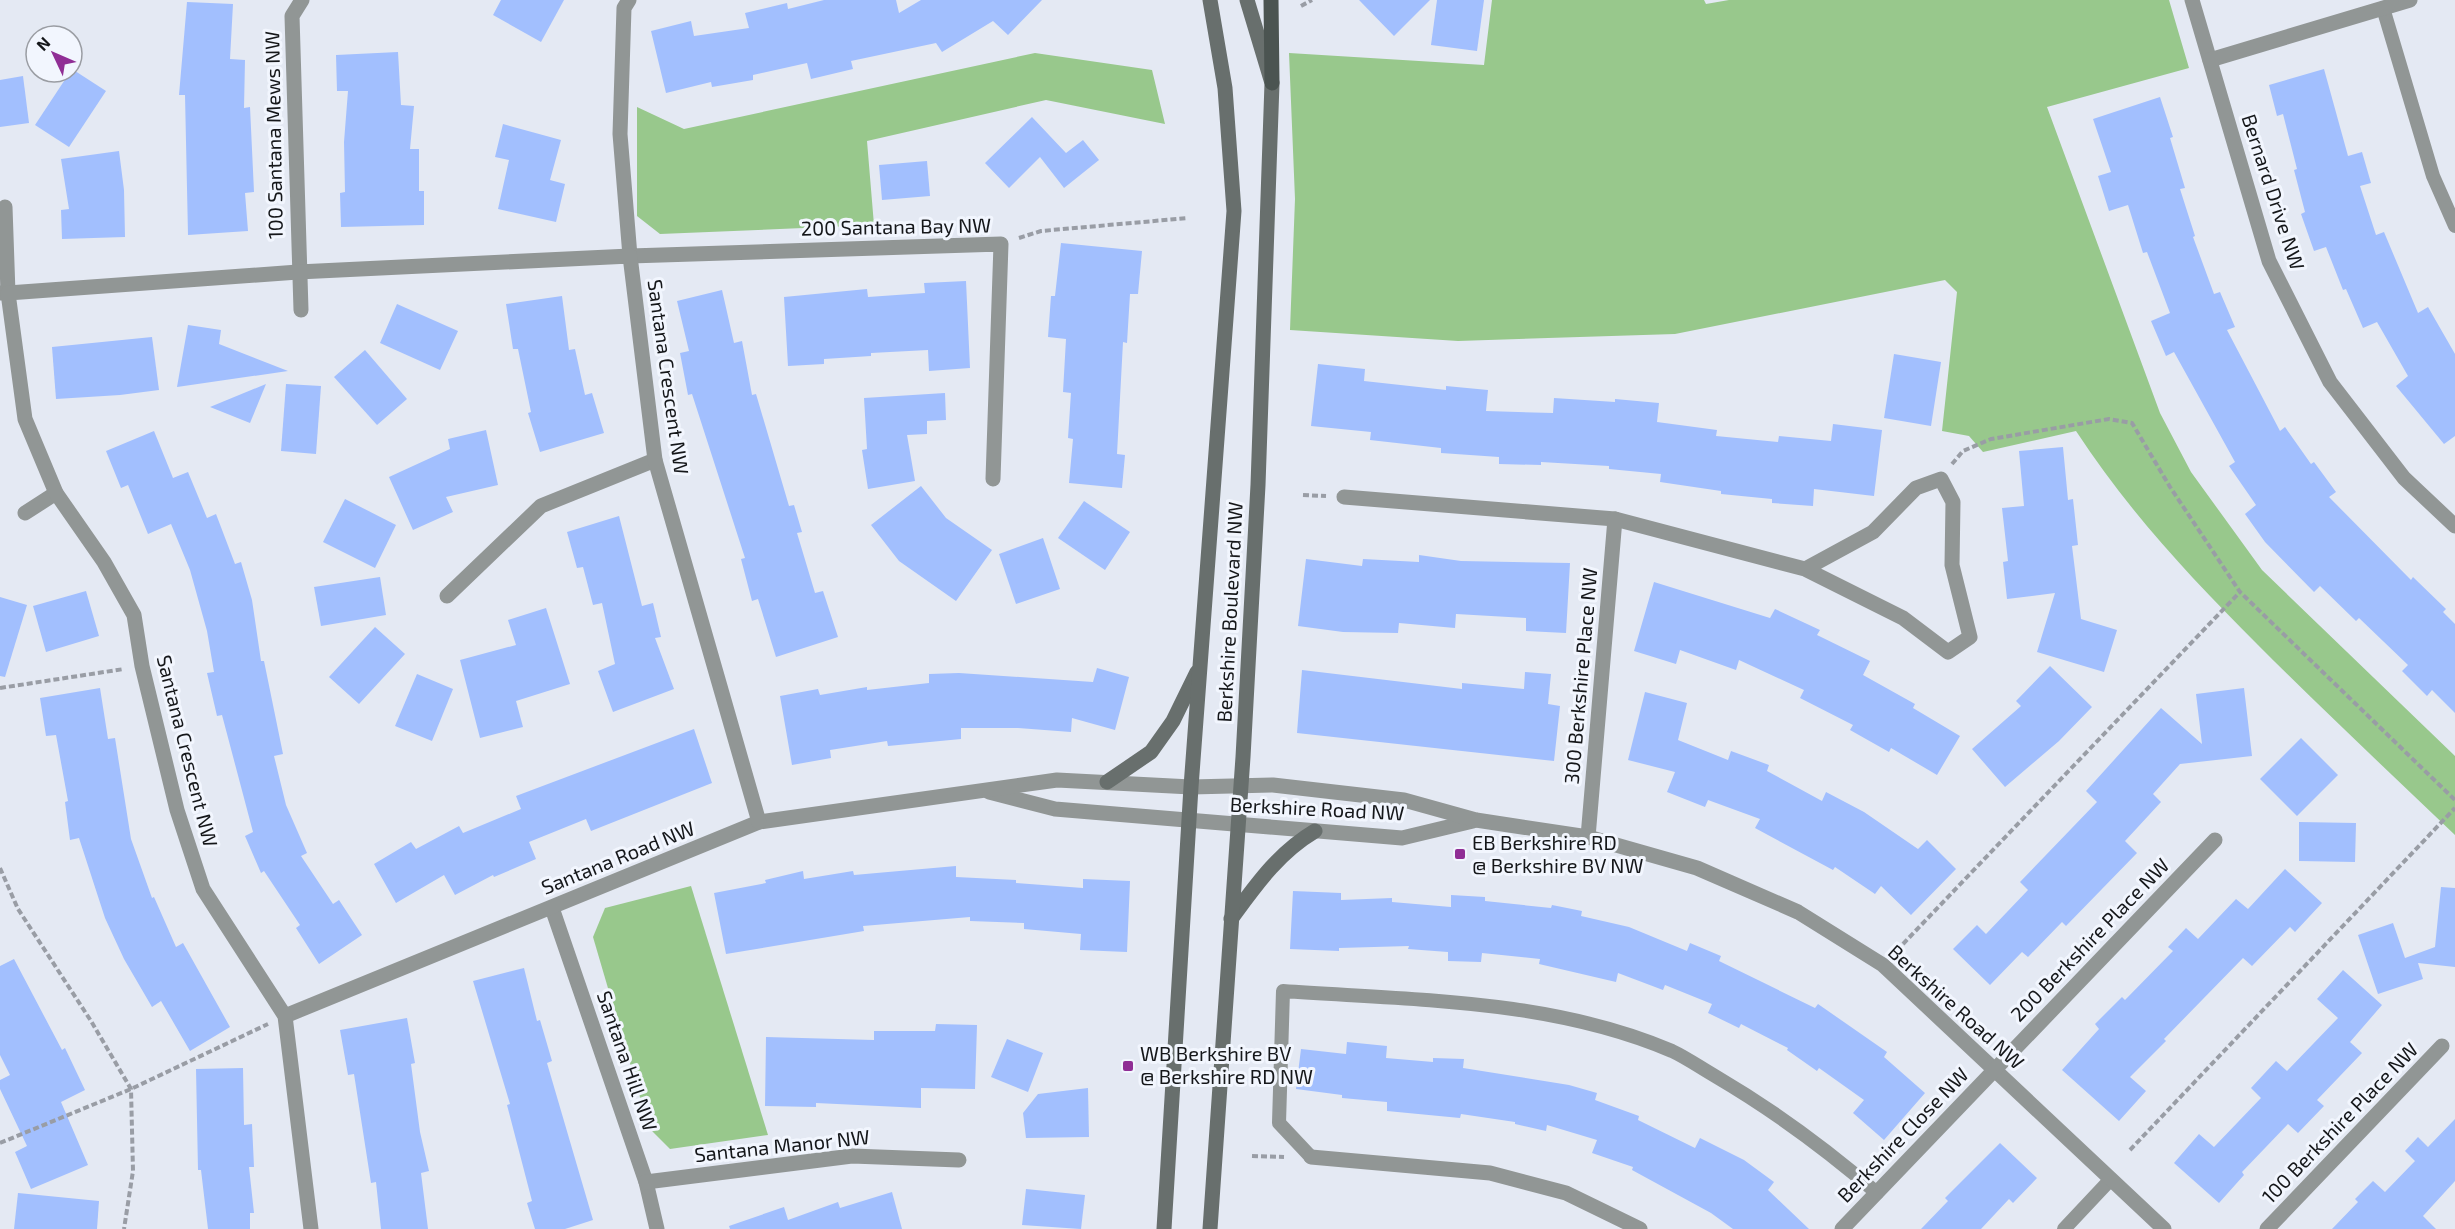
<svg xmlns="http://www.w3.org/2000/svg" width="2455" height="1229" font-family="'Exo 2',sans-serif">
<rect width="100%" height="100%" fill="#e4e9f3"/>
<g fill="#98c88c">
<path d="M1492,0H1704L1706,4L1729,0H2169L2189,68L2047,107L2160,413L2191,472L2262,570L2455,756V835C2389,772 2323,710 2258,645C2191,578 2129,512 2076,431L1983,452L1969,436L1942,431L1957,292L1945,280L1675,334L1458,341L1290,330L1295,199L1289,53L1484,65Z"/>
<polygon points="1035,53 1152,70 1165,124 1046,100 867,141 874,225 660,234 637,216 637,107 684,129"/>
<polygon points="691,886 768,1135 670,1149 649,1128 593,937 605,908"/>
</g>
<g fill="#a2bffe">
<polygon points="501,0 564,0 541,42 493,15"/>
<polygon points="824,0 896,0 899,13 921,0 1042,0 1008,35 993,21 942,52 936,43 851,61 853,69 811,79 807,63 753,75 753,80 712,87 711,82 666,93 651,31 691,21 694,36 749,28 745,13 787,3 788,9"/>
<polygon points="1359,0 1430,0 1394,36"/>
<polygon points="1437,0 1484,0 1477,51 1431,45"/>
<polygon points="187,2 233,4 230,59 245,60 244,108 250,107 254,192 245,193 248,231 188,235 185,95 179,95"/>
<polygon points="398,52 401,105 414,106 410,149 419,149 419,191 424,191 424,225 341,227 340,193 345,192 344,142 348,91 337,91 336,55"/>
<polygon points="72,69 106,91 69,147 35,125"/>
<polygon points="2324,69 2348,156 2362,152 2371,183 2360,186 2376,235 2384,232 2418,313 2428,307 2455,354 2455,436 2444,444 2396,386 2408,376 2377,322 2363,328 2346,289 2343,290 2326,247 2314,251 2301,214 2305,212 2294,170 2297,169 2283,114 2277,116 2269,85"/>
<polygon points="23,76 29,123 0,127 0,80"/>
<polygon points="2160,97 2173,137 2170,138 2185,188 2180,189 2195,236 2193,237 2214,294 2220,292 2235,327 2227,330 2280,431 2285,427 2311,464 2314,462 2336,492 2329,497 2411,580 2413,577 2446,609 2443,612 2455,624 2455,713 2432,690 2427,696 2402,671 2408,665 2359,618 2356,621 2320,586 2314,592 2265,542 2245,514 2256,505 2229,466 2235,462 2174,352 2166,356 2151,321 2170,313 2147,252 2143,253 2128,205 2109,211 2098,176 2111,172 2093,119"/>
<polygon points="1032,117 1066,153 1083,140 1099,160 1064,188 1040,157 1009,188 985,163"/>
<polygon points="503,124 561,140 550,180 565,184 556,222 498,209 509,160 495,157"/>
<polygon points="119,151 124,190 125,237 62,239 61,210 69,209 61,159"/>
<polygon points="927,161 930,196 882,200 879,165"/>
<polygon points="1061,243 1142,251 1138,294 1130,294 1127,343 1123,342 1117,454 1125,455 1122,488 1069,483 1073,439 1068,438 1071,393 1063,392 1066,339 1048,337 1051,296 1055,296"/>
<polygon points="966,281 970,368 929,371 928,350 871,353 871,356 824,359 824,364 788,366 784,297 867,289 868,297 925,293 924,283"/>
<polygon points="722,290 734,343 742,341 752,395 756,394 789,506 794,505 802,532 797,533 815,593 823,591 838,637 776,657 758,599 752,601 741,559 745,558 692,394 688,395 680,353 689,351 677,301"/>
<polygon points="562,296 569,350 575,349 585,395 592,393 604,433 540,452 528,413 531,412 518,349 513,349 506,304"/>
<polygon points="397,304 458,331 440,370 380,343"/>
<polygon points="188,325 221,330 219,344 288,371 177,387"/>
<polygon points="152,337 159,390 120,395 56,399 52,347"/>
<polygon points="365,350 407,399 377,425 334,377"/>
<polygon points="1894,354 1941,362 1931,426 1884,418"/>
<polygon points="1318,364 1365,369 1364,381 1446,390 1446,386 1488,390 1486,411 1553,413 1554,398 1615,402 1615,399 1659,403 1657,422 1717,430 1716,436 1778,442 1779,436 1831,441 1833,424 1882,430 1874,496 1814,489 1813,506 1772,503 1772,499 1721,494 1721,491 1660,482 1661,474 1609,469 1609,466 1541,462 1541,465 1499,464 1499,457 1441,453 1441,448 1370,440 1371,432 1311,426"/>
<polygon points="266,384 250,423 210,407"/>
<polygon points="286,384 321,386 316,454 281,451"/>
<polygon points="945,393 946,420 927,421 927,434 907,435 915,481 868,489 862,450 867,449 864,398"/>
<polygon points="486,430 498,485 446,497 453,512 413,530 389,477 450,449 448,439"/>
<polygon points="154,431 173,478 188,472 207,518 216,514 235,564 241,562 252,600 261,661 264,661 283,754 274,756 286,805 307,853 301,856 333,904 339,900 362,935 319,964 296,928 300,925 264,871 261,873 245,836 253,832 222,715 217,716 207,673 214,672 207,631 190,570 171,524 148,534 128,485 121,488 106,451"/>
<polygon points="2063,447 2068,500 2073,499 2078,545 2072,546 2081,619 2117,630 2104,672 2037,652 2055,593 2007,599 2003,562 2008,561 2002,508 2024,506 2019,451"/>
<polygon points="921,486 946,518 992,550 956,601 899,561 871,525"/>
<polygon points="345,499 396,525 375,568 323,542"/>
<polygon points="1084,501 1130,532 1105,570 1058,538"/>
<polygon points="619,516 642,606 653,603 661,637 655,638 674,689 613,712 598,671 615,664 602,603 593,605 583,567 577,568 567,532"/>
<polygon points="1043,538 1060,589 1016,604 999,554"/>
<polygon points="1419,555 1461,561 1570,563 1566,633 1526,631 1526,618 1456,614 1455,628 1399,623 1398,633 1343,632 1298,626 1306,559 1362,566 1363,559 1419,562"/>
<polygon points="380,577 386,615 321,626 314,587"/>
<polygon points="1654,582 1770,618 1775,609 1820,630 1817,635 1870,661 1863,675 1915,704 1913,708 1960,736 1937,775 1891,748 1889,752 1850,730 1853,725 1800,698 1804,690 1739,660 1736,670 1680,650 1676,664 1634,651"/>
<polygon points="86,591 99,636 46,652 33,606"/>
<polygon points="0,597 27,605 5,677 0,676"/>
<polygon points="546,608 570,684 516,701 523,727 480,738 460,660 516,645 508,620"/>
<polygon points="375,627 405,654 359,704 329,677"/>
<polygon points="2050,666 2092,707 2059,741 2005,787 1972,749 2021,706 2016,701"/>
<polygon points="1097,668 1129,677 1115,730 1072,718 1071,732 1018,728 961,728 961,739 888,746 887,741 830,750 831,758 792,765 780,696 818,689 820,695 867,687 867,690 929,683 929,674 959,673 1093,682"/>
<polygon points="1302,670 1462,689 1462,683 1524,689 1525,672 1551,674 1548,704 1560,706 1554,761 1297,733"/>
<polygon points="417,674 453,689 432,741 395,726"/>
<polygon points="100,688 108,739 115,738 131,839 152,898 154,897 176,947 183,943 230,1027 190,1051 161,1001 152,1007 124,959 105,918 79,838 70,840 65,802 68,801 56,735 46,736 40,698"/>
<polygon points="2244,688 2252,756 2180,764 2153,794 2161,802 2125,841 2137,853 2066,926 2062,922 2028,957 2022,952 1990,985 1953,949 1977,925 1986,934 2028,890 2020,882 2097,802 2086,791 2161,708 2202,744 2196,694"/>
<polygon points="1645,692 1687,703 1678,740 1728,760 1731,751 1769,765 1767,771 1822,801 1826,792 1864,812 1918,849 1927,840 1956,869 1911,915 1881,886 1875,894 1835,867 1833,870 1755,828 1760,819 1708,800 1705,807 1667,792 1675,772 1628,760"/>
<polygon points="694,729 712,783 591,831 586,819 529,842 536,859 494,877 493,875 455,895 444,875 396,903 374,864 411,842 416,849 459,826 463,833 521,809 516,796"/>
<polygon points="2301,738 2338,775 2297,816 2260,779"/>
<polygon points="2299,822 2356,823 2355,862 2299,861"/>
<polygon points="956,866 956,877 1016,880 1016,883 1083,888 1083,879 1130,881 1127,952 1080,950 1081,934 1024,929 1024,923 970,921 970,917 863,926 864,931 726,954 714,893 766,883 765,880 803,871 804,879 853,871 854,875"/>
<polygon points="2285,869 2322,903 2295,932 2290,927 2252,966 2243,958 2164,1039 2166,1041 2130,1077 2146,1091 2119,1121 2062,1070 2099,1029 2095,1024 2122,997 2125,1000 2173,951 2168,947 2186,928 2198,939 2236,899 2248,909"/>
<polygon points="2441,887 2455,888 2455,967 2418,963 2423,979 2378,994 2358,935 2393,923 2405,958 2435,947"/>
<polygon points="1293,891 1341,893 1341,900 1392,898 1392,902 1451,907 1451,895 1485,897 1485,901 1551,908 1552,905 1582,911 1581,916 1629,927 1687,951 1690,943 1721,956 1719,961 1815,1008 1818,1004 1887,1052 1884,1057 1925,1093 1884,1140 1853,1113 1864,1100 1819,1068 1817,1071 1787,1050 1788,1048 1741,1024 1739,1028 1708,1013 1712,1004 1665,985 1663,990 1618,973 1616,982 1539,964 1540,959 1482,953 1481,962 1448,961 1448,952 1408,949 1409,946 1339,948 1339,951 1290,949"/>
<polygon points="14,959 62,1050 65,1048 85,1090 61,1102 88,1165 31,1189 15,1152 27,1146 0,1089 0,1080 10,1075 0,1055 0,966"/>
<polygon points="524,968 537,1021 540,1020 552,1061 547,1063 593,1220 565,1229 535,1229 527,1203 532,1201 507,1105 510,1104 473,981"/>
<polygon points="2343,970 2382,1005 2350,1042 2362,1053 2317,1100 2324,1106 2298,1133 2288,1124 2242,1172 2244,1175 2219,1203 2174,1163 2199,1134 2214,1147 2261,1098 2251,1088 2276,1061 2287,1071 2338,1018 2317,999"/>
<polygon points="407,1018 415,1063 411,1064 420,1132 429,1171 421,1173 428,1229 381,1229 376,1182 371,1183 354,1074 348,1075 340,1030"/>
<polygon points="936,1024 977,1025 975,1089 921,1088 921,1108 816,1103 816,1107 765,1106 766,1037 874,1040 874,1031 935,1031"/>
<polygon points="1007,1039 1043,1053 1028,1092 991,1077"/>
<polygon points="1347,1042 1387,1046 1386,1058 1433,1062 1433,1058 1464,1059 1463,1068 1569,1085 1597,1093 1595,1100 1639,1116 1638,1120 1695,1148 1700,1138 1744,1160 1774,1182 1768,1190 1809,1229 1733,1229 1711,1213 1632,1170 1633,1167 1592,1153 1597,1140 1547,1125 1546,1131 1515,1124 1515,1122 1461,1114 1460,1118 1387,1111 1387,1102 1342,1098 1342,1095 1296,1089 1301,1049 1346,1054"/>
<polygon points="243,1068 244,1125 252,1124 254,1167 249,1167 254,1213 250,1213 250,1229 208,1229 201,1170 198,1170 196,1069"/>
<polygon points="1088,1088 1089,1137 1026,1138 1023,1113 1038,1094"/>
<polygon points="2455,1119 2455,1181 2423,1216 2436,1229 2332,1229 2358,1202 2355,1199 2373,1181 2385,1192 2415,1161 2405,1151 2418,1137 2428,1147"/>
<polygon points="2000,1143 2037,1178 2013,1203 2009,1199 1981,1229 1921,1229 1948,1201 1945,1198"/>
<polygon points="1026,1189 1085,1195 1081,1229 1022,1225"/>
<polygon points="892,1192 902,1229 730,1229 729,1226 784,1207 788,1220 838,1202 840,1208"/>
<polygon points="18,1193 99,1201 97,1229 14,1229"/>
</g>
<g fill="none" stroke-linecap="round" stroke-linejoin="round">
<g stroke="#999da5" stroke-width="4" stroke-dasharray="6 3" stroke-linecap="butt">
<polyline points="1301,6 1312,0"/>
<polyline points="1019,238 1041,231 1188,218"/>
<polyline points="1952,464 1963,451 1991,439 2109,419 2132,423 2170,487 2240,592 2455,800"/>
<polyline points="1303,495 1326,496"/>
<polyline points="0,688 124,669"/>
<polyline points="0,868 18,909 91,1021 131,1089 133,1171 124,1229"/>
<polyline points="1903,944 2240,592"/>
<polyline points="0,1143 131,1089 268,1024"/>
<polyline points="2130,1150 2455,808"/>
<polyline points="1252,1156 1284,1157"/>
</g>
<g stroke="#919695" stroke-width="14">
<polyline points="2383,8 2433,176 2455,226"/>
<path d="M1311,1157L1279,1123L1283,991C1412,1000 1551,999 1672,1051C1687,1058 1701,1068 1715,1076C1773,1110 1826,1149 1877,1193"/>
<polyline points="2064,1229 2111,1179"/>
</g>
<g stroke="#919695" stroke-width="15">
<polyline points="629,0 624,8 620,134 630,256 1001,244 993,479"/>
<polyline points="2192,0 2269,261 2330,382 2404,478 2455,526"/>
<polyline points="2210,60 2410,0"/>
<polyline points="0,293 8,293 5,207"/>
<polyline points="301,310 292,16 302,0"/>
<polyline points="1344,497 1615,519 1805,569 1903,618 1948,652 1970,637 1952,565 1953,502 1941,479 1916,488 1873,532 1805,569"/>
<polyline points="25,513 56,493"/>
<polyline points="447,596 541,506 655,460"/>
<polyline points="989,792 1055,809 1402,838 1473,821"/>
<polyline points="1588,837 1615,519"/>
<polyline points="552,908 646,1182 657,1229"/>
<polyline points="285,1016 759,822 1057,780 1191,787 1273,785 1404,800 1476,820 1588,837 1697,868 1798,912 1883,965 2164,1229"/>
<polyline points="1311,1157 1490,1173 1566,1193 1640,1229"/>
<polyline points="646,1182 852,1156 959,1160"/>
<polyline points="311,1229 285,1016 203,889 177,810 142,666 134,615 104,562 56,493 25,419 8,293 298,272 630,256 655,460 759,822"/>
<polyline points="1842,1229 2215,840"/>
<polyline points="2267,1229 2442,1046"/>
</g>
<g stroke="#686f6d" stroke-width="15">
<polyline points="1107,782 1151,752 1173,721 1197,672"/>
<path d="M1231,919C1256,885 1278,853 1315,831"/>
<polyline points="1164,1229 1191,787 1234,211 1225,88 1210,0"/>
<polyline points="1210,1229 1243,757 1258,485 1272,83 1247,0"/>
</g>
<polyline stroke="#4b5451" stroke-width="15" points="1271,0 1272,83"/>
</g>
<g fill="#902e95" stroke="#f2f6fe" stroke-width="2">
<rect x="1454" y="848" width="12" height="12" rx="3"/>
<rect x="1122" y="1060" width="12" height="12" rx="3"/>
</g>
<g text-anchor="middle" stroke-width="6" stroke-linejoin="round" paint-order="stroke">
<g font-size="20" fill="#15171a" stroke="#f2f6fe">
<text transform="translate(274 135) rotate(-91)" y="7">100 Santana Mews NW</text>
<text transform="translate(2273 192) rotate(72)" y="7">Bernard Drive NW</text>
<text transform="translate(896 227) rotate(-1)" y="7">200 Santana Bay NW</text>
<text transform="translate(668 377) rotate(82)" y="7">Santana Crescent NW</text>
<text transform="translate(1230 612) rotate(-87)" y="7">Berkshire Boulevard NW</text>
<text transform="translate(1581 676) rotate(-85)" y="7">300 Berkshire Place NW</text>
<text transform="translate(187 751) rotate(76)" y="7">Santana Crescent NW</text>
<text transform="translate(1317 809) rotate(3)" y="7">Berkshire Road NW</text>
<text transform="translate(618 858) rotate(-22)" y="7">Santana Road NW</text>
<text transform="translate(2090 940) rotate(-46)" y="7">200 Berkshire Place NW</text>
<text transform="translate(1956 1007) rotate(42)" y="7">Berkshire Road NW</text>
<text transform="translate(627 1061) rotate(71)" y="7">Santana Hill NW</text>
<text transform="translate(2340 1123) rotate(-46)" y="7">100 Berkshire Place NW</text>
<text transform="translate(1903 1135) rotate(-46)" y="7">Berkshire Close NW</text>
<text transform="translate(782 1146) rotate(-6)" y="7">Santana Manor NW</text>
</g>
<g font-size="20" fill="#15171a" stroke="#f2f6fe" text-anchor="start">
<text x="1472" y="850">EB Berkshire RD<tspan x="1472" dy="23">@ Berkshire BV NW</tspan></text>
<text x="1140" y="1061">WB Berkshire BV<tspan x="1140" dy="23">@ Berkshire RD NW</tspan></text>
</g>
</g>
<g transform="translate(54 54) rotate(314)"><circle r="28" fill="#f2f6fe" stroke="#9a9da3" stroke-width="1.5"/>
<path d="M0-4.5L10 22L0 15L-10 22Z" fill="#902e95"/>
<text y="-9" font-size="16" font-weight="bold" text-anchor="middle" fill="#15171a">N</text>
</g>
</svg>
